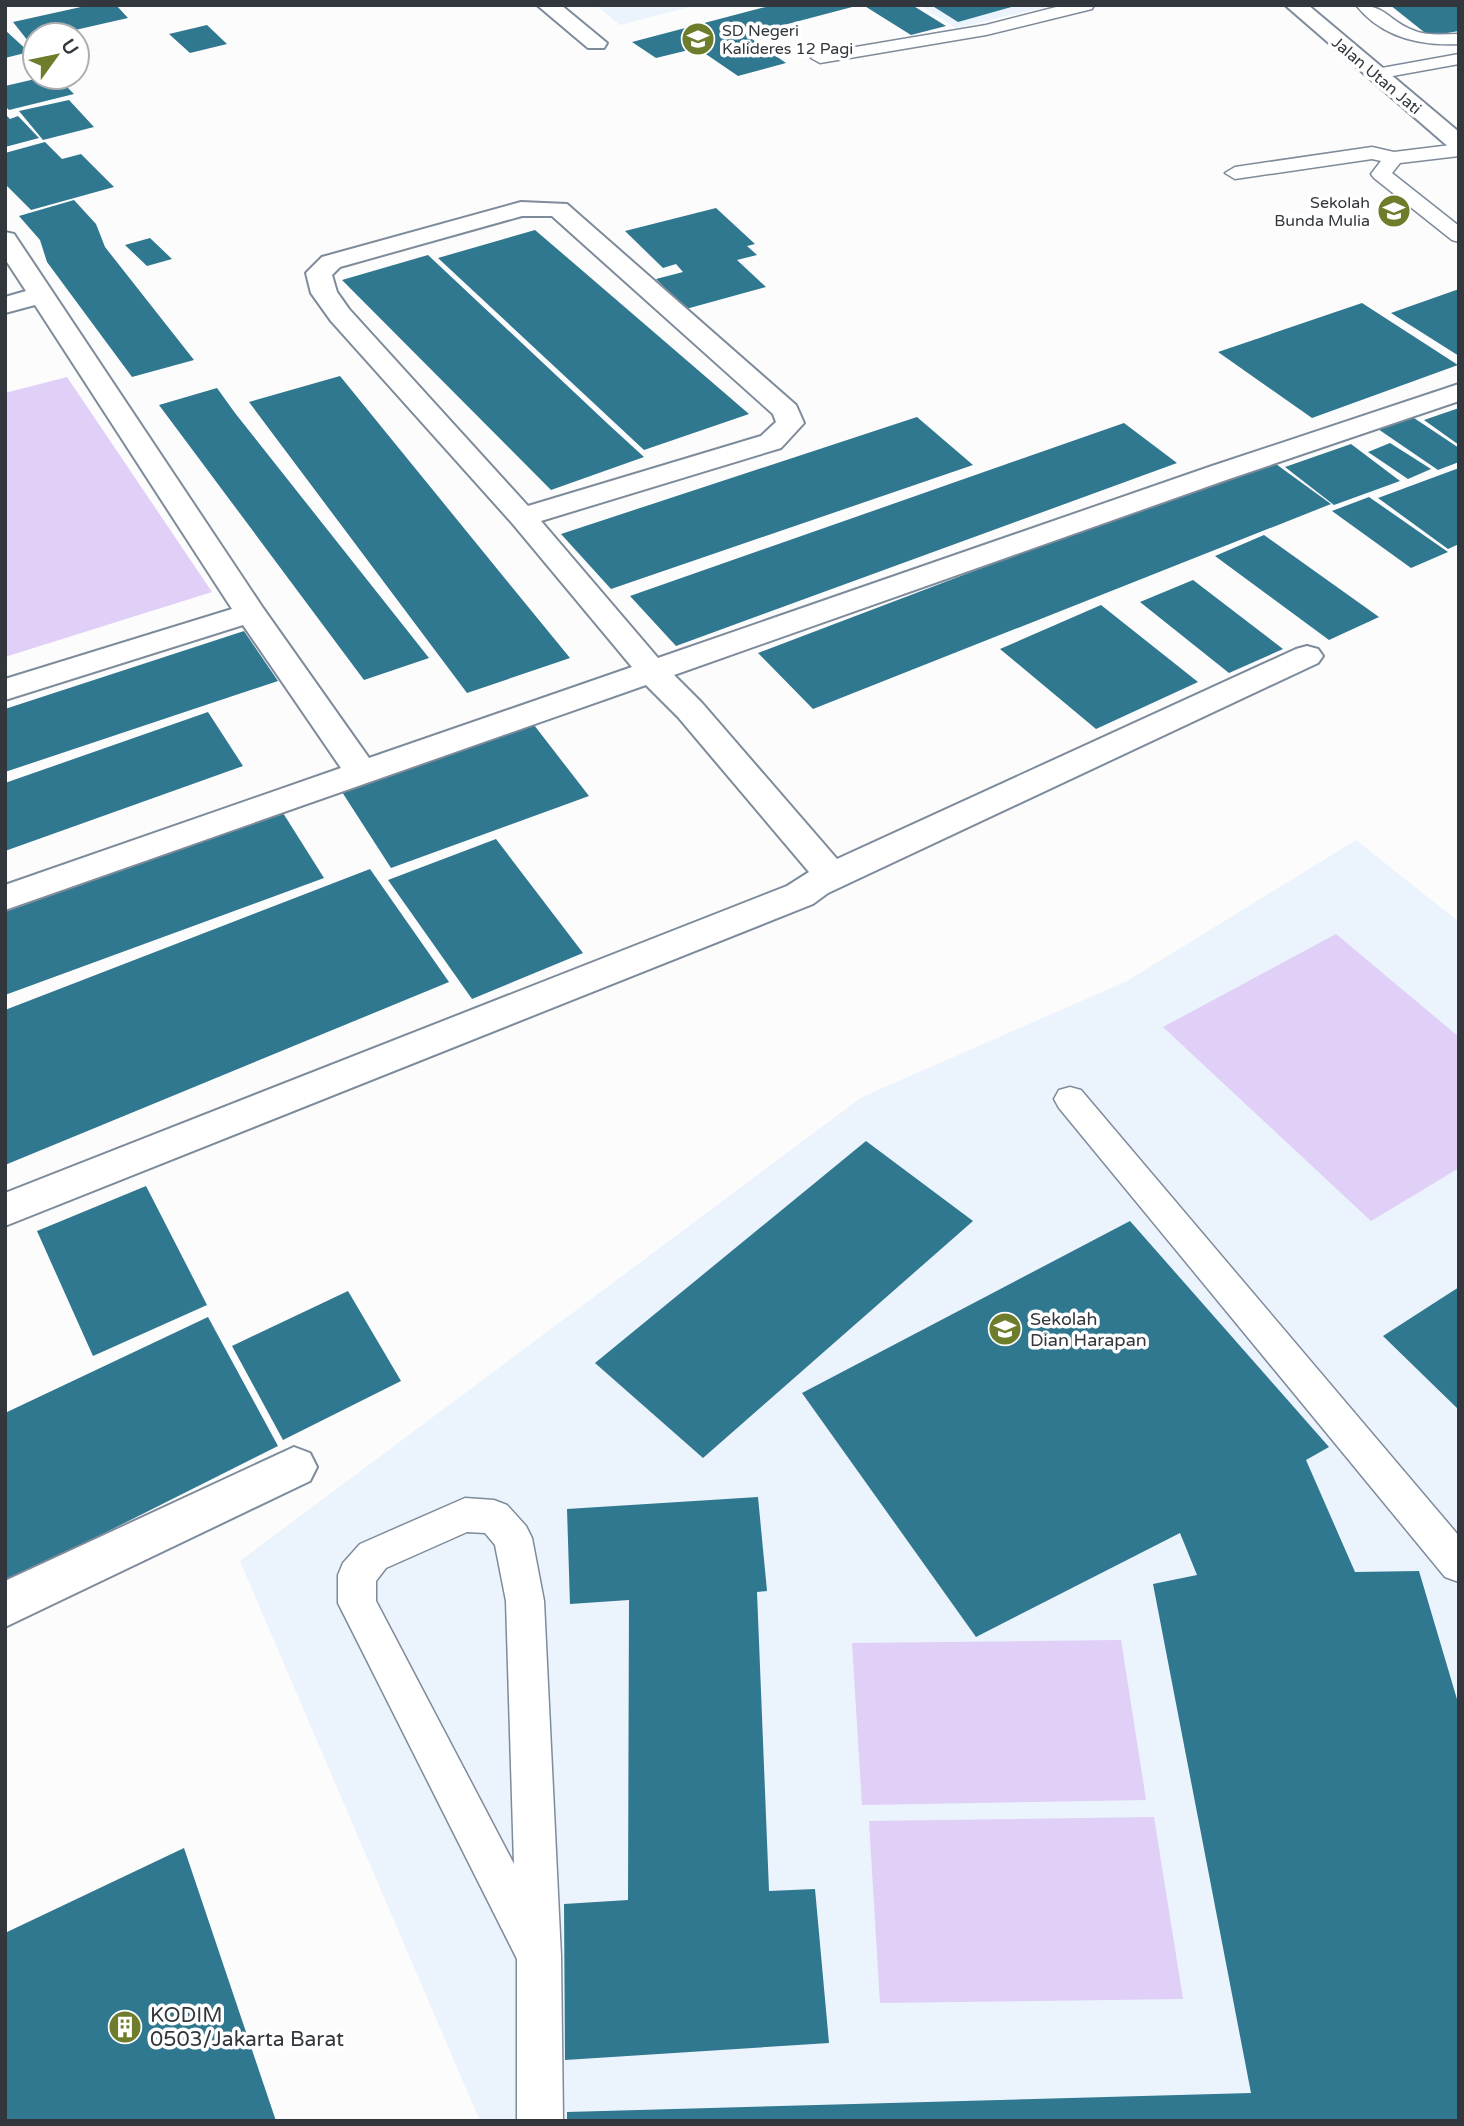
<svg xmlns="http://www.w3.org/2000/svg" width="1464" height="2126" font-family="'Varela Round',sans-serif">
<rect width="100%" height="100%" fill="#fcfcfc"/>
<g fill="#ebf3fc">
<polygon points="596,5 697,5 620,25"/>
<polygon points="919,5 1054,5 956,28"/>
<polygon points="1356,840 1459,922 1459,2121 480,2121 240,1561 862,1097 1127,981"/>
</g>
<g fill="#e0cff7">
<polygon points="67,377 212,592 5,657 5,393"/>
<polygon points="1336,934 1459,1037 1459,1168 1371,1221 1163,1027"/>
<polygon points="1121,1640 1146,1800 862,1805 852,1643"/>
<polygon points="1154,1817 1183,1999 880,2003 869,1821"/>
</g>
<g fill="#307790">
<polygon points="90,5 116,5 128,18 53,35 35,35 35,39 28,41 13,22"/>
<polygon points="773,5 856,6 746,35 786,63 738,76 697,48 656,58 632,42"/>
<polygon points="863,5 912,5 946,26 911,35"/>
<polygon points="931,5 1015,5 1015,6 958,22"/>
<polygon points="1390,5 1459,5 1459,31 1429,36"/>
<polygon points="207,25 227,44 190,53 169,34"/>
<polygon points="5,30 29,52 5,58"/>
<polygon points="44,77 57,77 74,94 9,110 5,106 5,86"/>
<polygon points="69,100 94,127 43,140 19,111"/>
<polygon points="5,114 10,119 18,116 39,138 5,147"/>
<polygon points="45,142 62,159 81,154 114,187 31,210 5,184 5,153"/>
<polygon points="74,200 96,224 105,247 194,360 132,377 47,262 40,240 19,216"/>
<polygon points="716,208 755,244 747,246 757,255 737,260 766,287 686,309 656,279 683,272 676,264 663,268 625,231"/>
<polygon points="535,230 584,272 749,414 644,450 438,258"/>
<polygon points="150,238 172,259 147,266 125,245"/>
<polygon points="428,255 608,424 644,457 551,490 342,280"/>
<polygon points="1459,289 1459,356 1391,313"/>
<polygon points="1362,303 1458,365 1312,418 1218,352"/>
<polygon points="340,376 507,581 570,658 467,693 249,402"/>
<polygon points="217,388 235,413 429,658 364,680 159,405"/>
<polygon points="1459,408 1459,445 1424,420"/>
<polygon points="1411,416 1459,448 1459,462 1438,470 1378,429"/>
<polygon points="917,417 973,465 611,589 561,534"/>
<polygon points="1124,423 1177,463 676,646 630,596"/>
<polygon points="1390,443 1431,469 1408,479 1368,452"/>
<polygon points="1351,444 1400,481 1334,505 1285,467"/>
<polygon points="1269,459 1331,504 813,709 758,653"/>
<polygon points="1459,468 1459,544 1448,549 1378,498"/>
<polygon points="1369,497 1448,552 1411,568 1332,511"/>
<polygon points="1264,535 1379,617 1329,640 1215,556"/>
<polygon points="1193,580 1283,649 1229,673 1140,602"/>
<polygon points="1101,605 1198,682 1096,729 1000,649"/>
<polygon points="244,631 278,681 5,772 5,709"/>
<polygon points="208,712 243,766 5,851 5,783"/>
<polygon points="534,725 589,796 391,868 342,792"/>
<polygon points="283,813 324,878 5,995 5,912"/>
<polygon points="496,839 583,953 472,999 388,880"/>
<polygon points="370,869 449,982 5,1165 5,1010"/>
<polygon points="866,1141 973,1221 703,1458 595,1363"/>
<polygon points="146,1186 207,1305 93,1356 37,1231"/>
<polygon points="1130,1221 1329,1447 1306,1460 1355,1572 1419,1571 1459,1706 1459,2121 567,2121 567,2112 1251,2093 1153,1584 1197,1575 1180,1533 976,1637 802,1393"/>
<polygon points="1459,1287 1459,1410 1383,1336"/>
<polygon points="348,1291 401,1381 283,1440 232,1346"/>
<polygon points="208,1317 278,1446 5,1583 5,1413"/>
<polygon points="758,1497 767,1591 757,1592 769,1891 815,1889 829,2043 565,2060 564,1904 628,1900 629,1600 570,1604 567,1509"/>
<polygon points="184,1848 276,2121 5,2121 5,1933"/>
</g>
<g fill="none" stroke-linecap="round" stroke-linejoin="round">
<defs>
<g id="service">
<polygon points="1064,5 1094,5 1092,9 986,35 820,63 811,58 820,53 986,25"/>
<path d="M1356,5C1387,5 1388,21 1415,31C1428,36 1444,34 1459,34V44C1420,46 1381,37 1356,5Z"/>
<polygon points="1459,54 1459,64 1376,79 1367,74 1376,69"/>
<polygon points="1459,144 1459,156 1400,163 1392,173 1459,226 1459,242 1452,240 1374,178 1371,174 1381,161 1372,159 1235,179 1225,173 1235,167 1372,147 1394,152"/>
<polygon points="1070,1087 1081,1090 1459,1536 1459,1582 1445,1577 1059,1108 1054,1099 1059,1090"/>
<path d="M465,1498L494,1500L507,1505L526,1526L532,1538L544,1601L561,1956L563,2121H517V1959L338,1603V1575L343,1563L360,1544ZM467,1532L485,1533L495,1545L506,1601L514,1864L376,1601V1581L386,1568Z"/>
</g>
<g id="minor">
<polygon points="537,5 561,5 607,43 604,48 588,48"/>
<path d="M521,202L567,204L796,405L804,423L781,448L541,521L658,658L1209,467L1459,384V401L1229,479L674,675L702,703L837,859L1296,649L1307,646L1318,649L1323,656L1318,663L828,893L813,904L5,1226V1193L787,886L809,872L678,717L646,685L5,910V885L341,768L243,625L5,700V679L232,609L35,305L5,313V297L26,291L5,259V232L14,234L263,608L369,758L632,667L512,523L331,321L311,293L306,273L322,257ZM522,216H552L773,414L776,422L761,436L528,506L349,309L337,292L332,275L340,267Z"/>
<polygon points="294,1447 310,1453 317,1467 310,1481 5,1627 5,1581"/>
</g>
<polygon id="secondary" points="1285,5 1308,5 1459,132 1459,151 1451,149"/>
</defs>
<use href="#service" stroke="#7e8b9a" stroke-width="3"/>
<use href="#minor" stroke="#7e8b9a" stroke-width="4"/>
<use href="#secondary" stroke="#7e8b9a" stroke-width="4"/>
<use href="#service" fill="#fff" fill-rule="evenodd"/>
<use href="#minor" fill="#fff" fill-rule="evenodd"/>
<use href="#secondary" fill="#fff" fill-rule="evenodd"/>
</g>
<defs>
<symbol id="school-disc" viewBox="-11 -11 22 22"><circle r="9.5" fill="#6d7d2b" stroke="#fff"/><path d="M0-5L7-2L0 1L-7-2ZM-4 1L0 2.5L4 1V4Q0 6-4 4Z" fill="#fff"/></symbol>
<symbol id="building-disc" viewBox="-11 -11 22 22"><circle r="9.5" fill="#6d7d2b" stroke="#fff"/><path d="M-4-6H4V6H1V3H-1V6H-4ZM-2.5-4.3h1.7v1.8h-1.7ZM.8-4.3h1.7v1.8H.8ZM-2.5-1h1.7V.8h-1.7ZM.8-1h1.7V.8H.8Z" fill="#fff"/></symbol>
</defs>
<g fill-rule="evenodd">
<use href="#school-disc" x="679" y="20" width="38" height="38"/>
<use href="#school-disc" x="1375" y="192" width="38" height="38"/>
<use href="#school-disc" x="986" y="1310" width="38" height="38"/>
<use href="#building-disc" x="106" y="2008" width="38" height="38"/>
</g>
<g text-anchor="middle" stroke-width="7" stroke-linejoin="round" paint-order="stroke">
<g font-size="16" fill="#31373d" stroke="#fff" text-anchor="start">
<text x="722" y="36">SD Negeri<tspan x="722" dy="18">Kalideres 12 Pagi</tspan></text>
<text x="1370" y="208" text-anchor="end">Sekolah<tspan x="1370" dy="18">Bunda Mulia</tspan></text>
</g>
<g font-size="16" fill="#31373d" stroke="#fff">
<text transform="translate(1377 75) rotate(40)" y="6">Jalan Utan Jati</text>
</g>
<g font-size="18" fill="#31373d" stroke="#fff" text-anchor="start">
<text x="1030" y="1325">Sekolah<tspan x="1030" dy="21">Dian Harapan</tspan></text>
</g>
<g font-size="21" fill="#31373d" stroke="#fff" text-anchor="start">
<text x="150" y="2022">KODIM<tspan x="150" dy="24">0503/Jakarta Barat</tspan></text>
</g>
</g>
<rect width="1464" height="2126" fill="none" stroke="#31373d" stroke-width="14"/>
<g transform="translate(56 56) rotate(57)"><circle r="33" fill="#ffffff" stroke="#adafb1" stroke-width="2"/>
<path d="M0-5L12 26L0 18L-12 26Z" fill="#6d7d2b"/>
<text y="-10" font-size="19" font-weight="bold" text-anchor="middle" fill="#31373d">U</text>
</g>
</svg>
